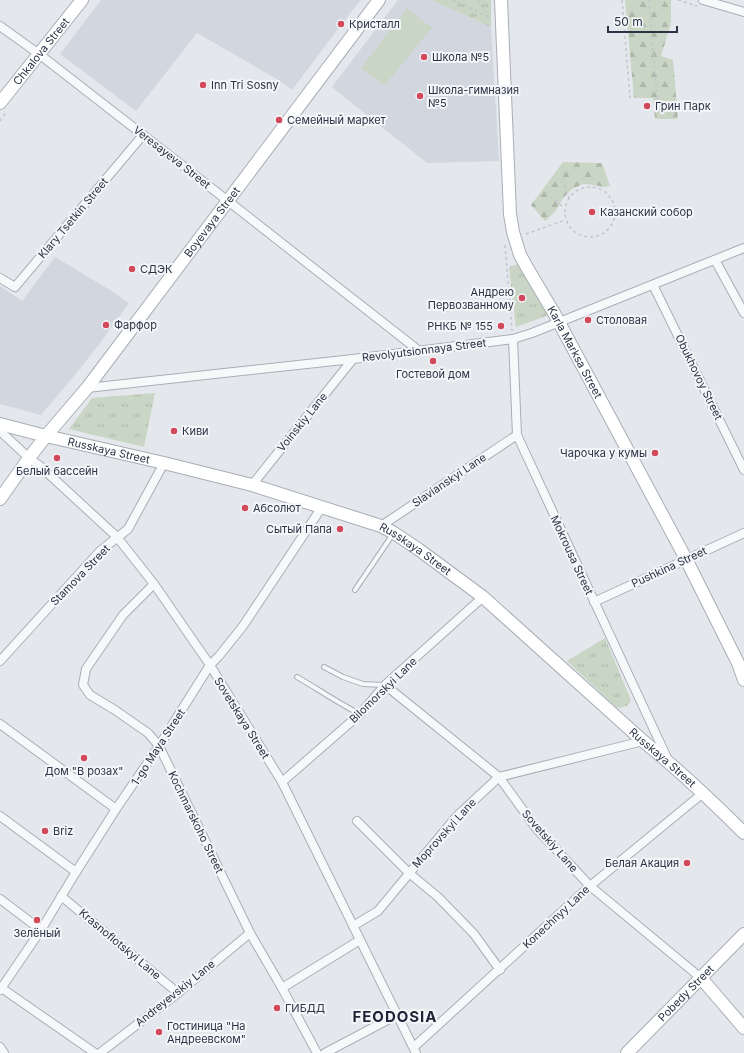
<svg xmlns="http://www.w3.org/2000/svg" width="744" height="1053" font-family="Inter,sans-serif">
<defs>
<pattern id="forest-firs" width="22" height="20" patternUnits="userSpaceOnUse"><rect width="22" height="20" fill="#c9d6c5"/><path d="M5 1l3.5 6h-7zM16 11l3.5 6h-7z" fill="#adb8ab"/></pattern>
<pattern id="park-tufts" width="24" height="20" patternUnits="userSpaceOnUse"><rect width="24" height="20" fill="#c9d6c5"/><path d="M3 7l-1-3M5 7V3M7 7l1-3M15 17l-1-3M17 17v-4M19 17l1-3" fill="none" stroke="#adb8ab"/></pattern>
</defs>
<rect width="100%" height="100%" fill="#e4e7ec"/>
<g fill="#d2d6de">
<polygon points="101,0 361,0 347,17 292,90 280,81 197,33 136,111 60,54"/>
<polygon points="398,0 431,0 491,27 499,161 427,163 332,87"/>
<polygon points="55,257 110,290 129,303 100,343 78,371 41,415 0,404 0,286 22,301"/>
</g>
<g fill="url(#forest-firs)">
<polygon points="625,0 671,0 671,23 661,56 673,60 678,119 655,119 653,98 634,98"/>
<polygon points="563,162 602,163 610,186 603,187 594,185 583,184 572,189 564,197 555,212 545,221 531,205"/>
</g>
<g fill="url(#park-tufts)">
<polygon points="431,0 491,0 491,27"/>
<polygon points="519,264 549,315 516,327 509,267"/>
<polygon points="155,393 144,447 69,429 92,398"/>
<polygon points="605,638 631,700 627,706 617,708 567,661"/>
</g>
<polygon fill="#c9d6c5" points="407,9 432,28 384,86 361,68"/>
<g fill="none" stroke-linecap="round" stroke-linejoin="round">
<defs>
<g id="lane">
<polyline points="355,590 393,534"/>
<polyline points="324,667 343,677 363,684 384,685"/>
<path d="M297,677C318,689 338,703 360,714"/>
</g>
<g id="street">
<polyline points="703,0 744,12"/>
<polyline points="0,26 39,54 228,201 418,350"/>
<polyline points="715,260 744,313"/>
<polyline points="0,278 15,287 143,135"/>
<polyline points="653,285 744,470"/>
<polyline points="513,339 517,435 668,760"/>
<polyline points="87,388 353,359 513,339 532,333 744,248"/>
<polyline points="0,431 29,458 40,466 117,537 154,584 210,665 282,782 416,1053"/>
<polyline points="252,485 353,359"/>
<polyline points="381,526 517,435"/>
<polyline points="154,584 123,615 86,669 83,685 90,695 115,710 148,733 159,746 250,933 282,988 317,1053"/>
<polyline points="594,602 744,533"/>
<polyline points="0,661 100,551 128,529 164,463"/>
<polyline points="385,685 499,777 536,828 590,886 701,978"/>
<polyline points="0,724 116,809"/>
<polyline points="282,782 360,714 385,685 483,597"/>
<polyline points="0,816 76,872"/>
<polyline points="357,821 409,873 438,897 474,934 500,970"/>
<polyline points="61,896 178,993"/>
<polyline points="0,899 41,930"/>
<polyline points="353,926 378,911 456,817 499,777 643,741"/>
<polyline points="0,987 95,1053"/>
<polyline points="282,988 360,940"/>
<polyline points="0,990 41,930 76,872 116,809 159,746 210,665 219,656 243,626 322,507"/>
<polyline points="0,1047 4,1053"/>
<polyline points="414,1047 590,886 703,793"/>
<polyline points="100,1053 178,993 250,933"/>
<polyline points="325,1053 397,1015"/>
</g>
<g id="secondary">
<path id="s1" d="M501,0L510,214L513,232L520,255L529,271L554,313L686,559L738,663L744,680"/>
<path id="s2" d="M0,103L82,0"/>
<path id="s3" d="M0,424L46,436L164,463L252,485L381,526L394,533L418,549L483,597L643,741C679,770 712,801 744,833"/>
<path id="s4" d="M0,499L29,458L46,436L87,388L379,0"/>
<polyline points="701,978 744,1028"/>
<path id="s5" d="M627,1053L744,934"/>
</g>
</defs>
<use href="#lane" stroke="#a9aeb7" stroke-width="6"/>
<use href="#street" stroke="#a9aeb7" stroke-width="10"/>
<use href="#secondary" stroke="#a9aeb7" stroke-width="14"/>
<g stroke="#c2c5cb" stroke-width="1.5" stroke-dasharray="3 3" stroke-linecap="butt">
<polyline points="453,0 491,18"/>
<polyline points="478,0 489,17"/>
<polyline points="622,0 630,98"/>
<polyline points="649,0 658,110"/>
<polyline points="678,0 697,6"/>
<polyline points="0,121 7,111"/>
<polyline points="562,179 569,198"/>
<circle cx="590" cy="212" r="25"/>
<polyline points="546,192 564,208"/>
<polyline points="526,234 565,220"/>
<polyline points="505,245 512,331"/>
</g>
<use href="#lane" stroke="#f7f8fa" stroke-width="4"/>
<use href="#street" stroke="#f7f8fa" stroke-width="8"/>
<use href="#secondary" stroke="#fff" stroke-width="12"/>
</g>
<g fill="#d1495b" stroke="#f4f6f9" stroke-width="1.5">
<circle cx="341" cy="24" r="4"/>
<circle cx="424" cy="57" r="4"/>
<circle cx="203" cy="85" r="4"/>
<circle cx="420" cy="96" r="4"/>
<circle cx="647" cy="106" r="4"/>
<circle cx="279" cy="120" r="4"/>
<circle cx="592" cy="212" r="4"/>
<circle cx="132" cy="269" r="4"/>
<circle cx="522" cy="298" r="4"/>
<circle cx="588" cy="320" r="4"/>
<circle cx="106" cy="325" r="4"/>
<circle cx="501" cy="326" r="4"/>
<circle cx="433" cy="361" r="4"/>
<circle cx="174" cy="431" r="4"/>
<circle cx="655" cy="453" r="4"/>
<circle cx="57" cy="458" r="4"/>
<circle cx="245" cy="508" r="4"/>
<circle cx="340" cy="529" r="4"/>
<circle cx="84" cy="758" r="4"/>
<circle cx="45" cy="831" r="4"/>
<circle cx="687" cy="863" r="4"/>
<circle cx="37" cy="920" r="4"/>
<circle cx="277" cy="1008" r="4"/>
<circle cx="159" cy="1032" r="4"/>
</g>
<g text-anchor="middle" stroke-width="4" stroke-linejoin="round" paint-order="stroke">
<g font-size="11" fill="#2b3445" stroke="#f4f6f9" text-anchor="start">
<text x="349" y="28">Кристалл</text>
<text x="432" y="61">Школа №5</text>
<text x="211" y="89">Inn Tri Sosny</text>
<text x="428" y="94">Школа-гимназия<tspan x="428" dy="13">№5</tspan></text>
<text x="655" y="110">Грин Парк</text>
<text x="287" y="124">Семейный маркет</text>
<text x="600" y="216">Казанский собор</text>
<text x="140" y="273">СДЭК</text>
<text x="514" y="296" text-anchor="end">Андрею<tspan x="514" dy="13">Первозванному</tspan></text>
<text x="596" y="324">Столовая</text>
<text x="114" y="329">Фарфор</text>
<text x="493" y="330" text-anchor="end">РНКБ № 155</text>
<text x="433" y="378" text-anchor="middle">Гостевой дом</text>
<text x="182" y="435">Киви</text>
<text x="647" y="457" text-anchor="end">Чарочка у кумы</text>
<text x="57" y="475" text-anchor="middle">Белый баcсейн</text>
<text x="253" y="512">Абсолют</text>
<text x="332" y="533" text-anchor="end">Сытый Папа</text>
<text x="84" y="775" text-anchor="middle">Дом "В розах"</text>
<text x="53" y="835">Briz</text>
<text x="679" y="867" text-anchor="end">Белая Акация</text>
<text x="37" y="937" text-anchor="middle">Зелёный</text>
<text x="285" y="1012">ГИБДД</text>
<text x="167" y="1030">Гостиница "На<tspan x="167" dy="13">Андреевском"</tspan></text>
</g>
<g font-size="11" fill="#2b3445" stroke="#f4f6f9">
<text dy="4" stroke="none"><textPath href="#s2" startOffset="66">Chkalova Street</textPath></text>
<text transform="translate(172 157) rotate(38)" y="4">Veresayeva Street</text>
<text transform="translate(73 218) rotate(-50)" y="4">Klary Tsetkin Street</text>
<text dy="4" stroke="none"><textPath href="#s4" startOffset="349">Boyevaya Street</textPath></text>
<text transform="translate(424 350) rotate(-7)" y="4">Revolyutsionnaya Street</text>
<text dy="4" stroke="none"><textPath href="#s1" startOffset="368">Karla Marksa Street</textPath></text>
<text transform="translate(699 377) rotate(64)" y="4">Obukhovoy Street</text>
<text transform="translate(302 422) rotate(-51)" y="4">Voinskiy Lane</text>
<text dy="4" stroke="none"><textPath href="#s3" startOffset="112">Russkaya Street</textPath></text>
<text transform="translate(449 480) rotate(-34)" y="4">Slavianskyi Lane</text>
<text dy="4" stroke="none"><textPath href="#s3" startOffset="436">Russkaya Street</textPath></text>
<text transform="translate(572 555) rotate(65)" y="4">Mokrousa Street</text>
<text transform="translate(669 567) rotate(-25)" y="4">Pushkina Street</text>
<text transform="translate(80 575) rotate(-46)" y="4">Stamova Street</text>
<text transform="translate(383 690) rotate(-44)" y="4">Bilomorskyi Lane</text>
<text transform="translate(242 718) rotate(58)" y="4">Sovetskaya Street</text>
<text transform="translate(158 747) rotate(-57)" y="4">1-go Maya Street</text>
<text dy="4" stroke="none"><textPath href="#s3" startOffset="760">Russkaya Street</textPath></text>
<text transform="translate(196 822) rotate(64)" y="4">Kochmarskoho Street</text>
<text transform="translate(444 833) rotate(-48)" y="4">Moprovskyi Lane</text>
<text transform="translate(550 841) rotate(49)" y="4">Sovetskiy Lane</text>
<text transform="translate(556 917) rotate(-43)" y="4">Konechnyy Lane</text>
<text transform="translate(120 944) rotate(40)" y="4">Krasnoflotskyi Lane</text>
<text transform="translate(175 993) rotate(-39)" y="4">Andreyevskiy Lane</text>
<text dy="4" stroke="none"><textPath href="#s5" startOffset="84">Pobedy Street</textPath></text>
</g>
<g font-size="15" font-weight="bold" letter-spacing="1" fill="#1d2536" stroke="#f4f6f9">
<text x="395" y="1022">FEODOSIA</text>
</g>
</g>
<path d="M608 26v6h69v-6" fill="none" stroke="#2b3445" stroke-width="2"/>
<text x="614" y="26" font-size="12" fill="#2b3445" stroke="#f4f6f9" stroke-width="3" paint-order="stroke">50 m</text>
</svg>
